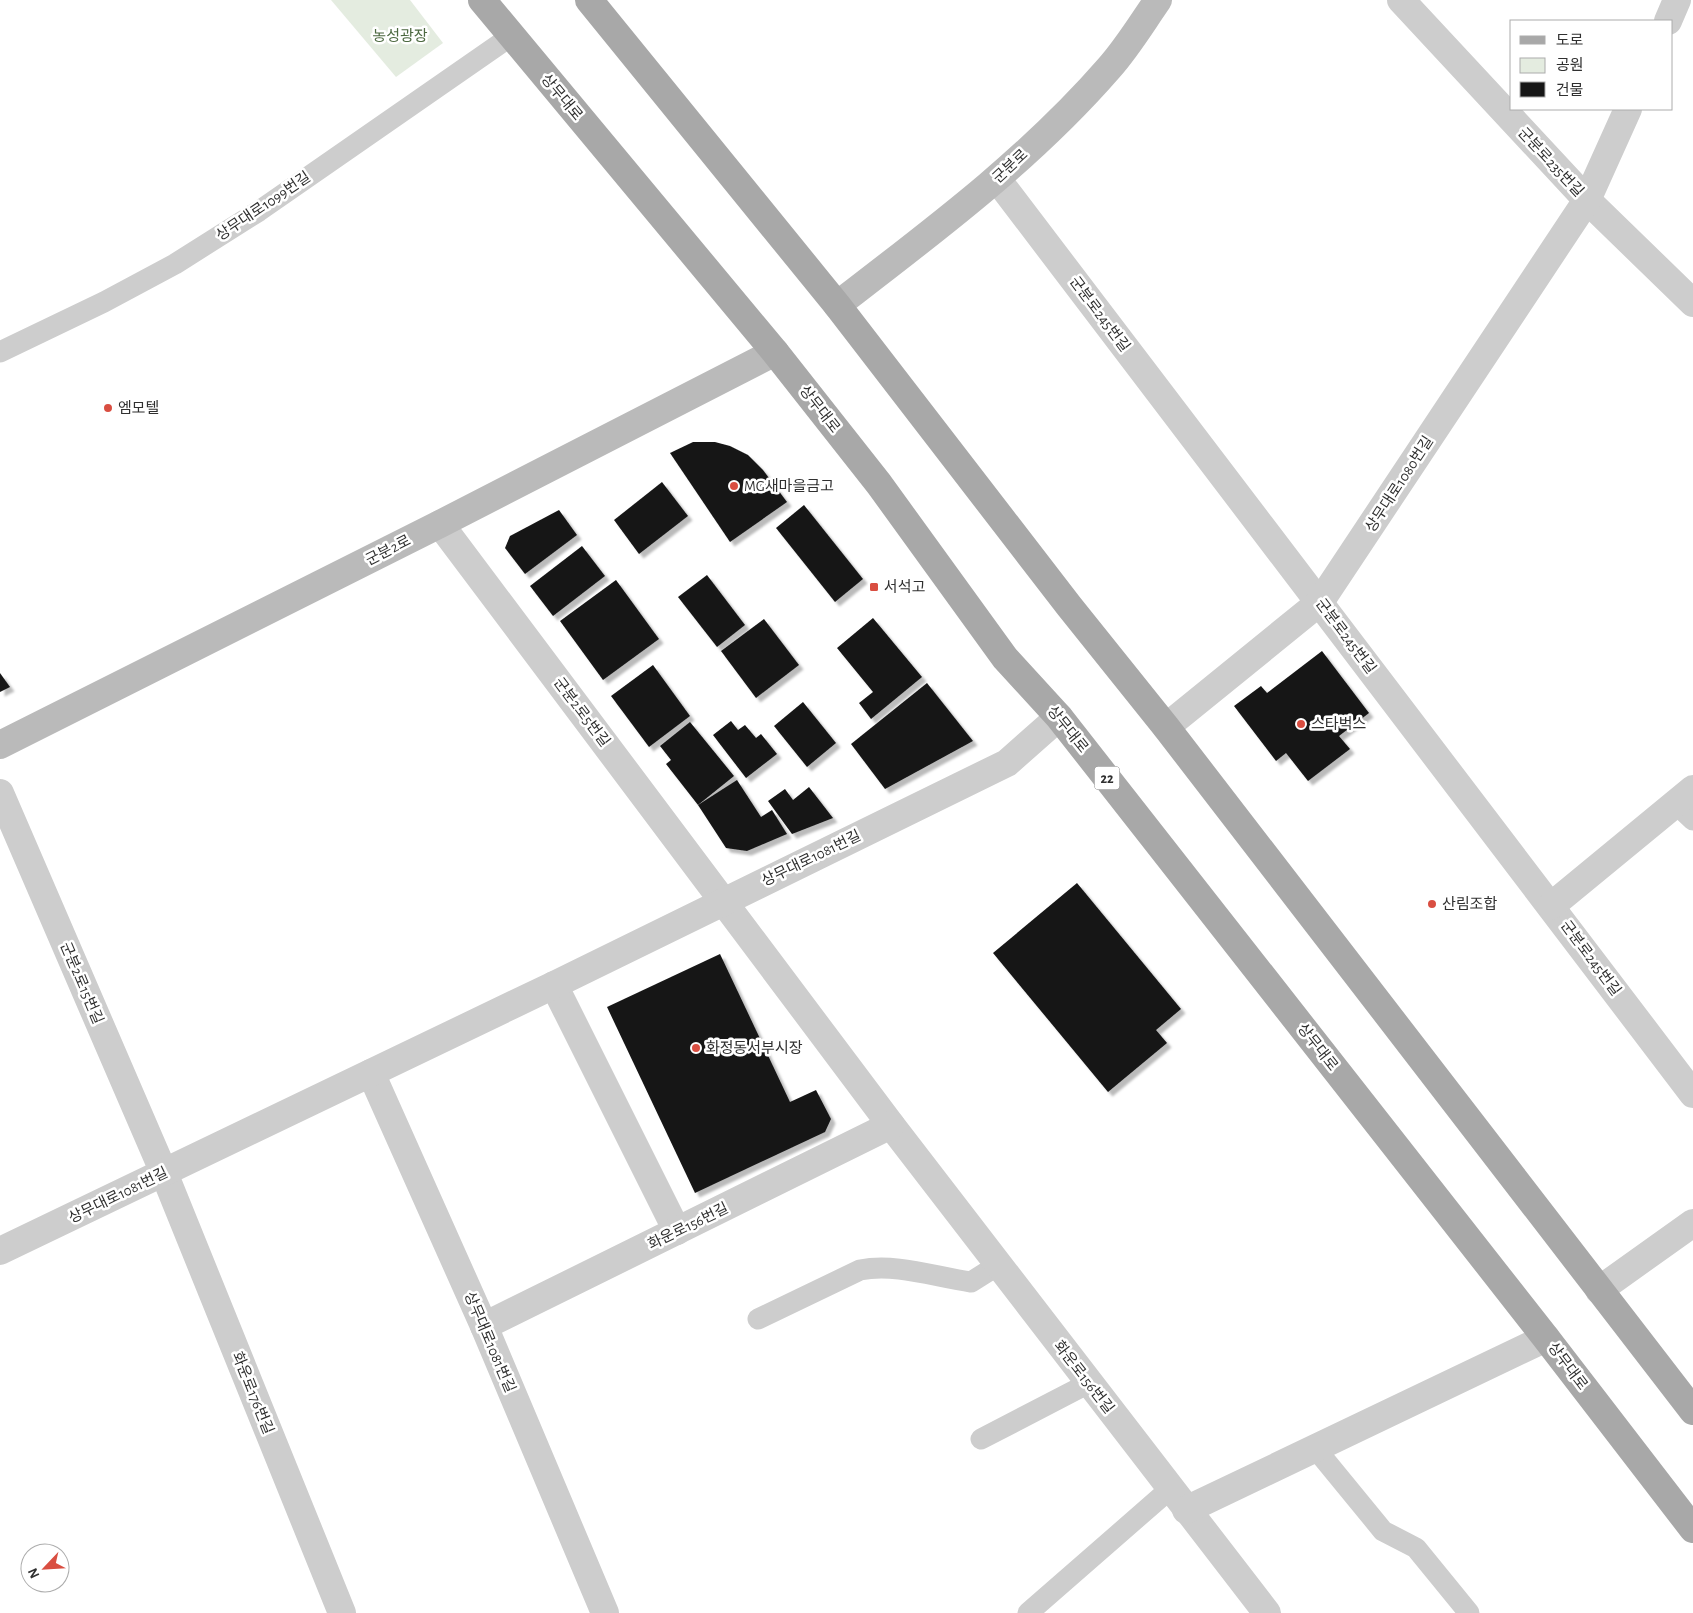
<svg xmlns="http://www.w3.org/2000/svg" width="1693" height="1613" font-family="'Alegreya Sans','Noto Sans KR',sans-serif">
<defs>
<filter id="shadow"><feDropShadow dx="4.5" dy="4.5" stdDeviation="1" flood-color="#0004"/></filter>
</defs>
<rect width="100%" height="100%" fill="#fff"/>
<polygon fill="#e4ece0" points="331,0 410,0 443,43 396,77"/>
<g fill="#171717" filter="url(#shadow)">
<polygon points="693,442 715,442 730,446 748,455 763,470 787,502 730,542 670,453"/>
<polygon points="662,482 688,516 639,554 614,520"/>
<polygon points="804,505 863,579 835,602 776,528"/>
<polygon points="559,510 577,535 525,574 505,548 510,536"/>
<polygon points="582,546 605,576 553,616 530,586"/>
<polygon points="707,575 745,625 717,647 678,597"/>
<polygon points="616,580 659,639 603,680 560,621"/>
<polygon points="873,618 922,677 871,719 859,703 873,692 837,648"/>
<polygon points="764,619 799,665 756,698 721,651"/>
<polygon points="1322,651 1369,713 1339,736 1350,749 1308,781 1286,753 1276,761 1234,706 1261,686 1267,693"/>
<polygon points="653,665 690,716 649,747 611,696"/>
<polygon points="0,673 10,687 0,692"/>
<polygon points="927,683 973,741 885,789 851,744"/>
<polygon points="803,702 836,743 807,767 774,726"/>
<polygon points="731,721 738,730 745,725 756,738 761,734 777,754 746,778 713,735"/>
<polygon points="690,722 734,776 698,805 666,764 671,760 660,746"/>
<polygon points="737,780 761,817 772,810 787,834 747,851 726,848 698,805"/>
<polygon points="809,787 833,818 792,834 768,801 785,789 793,800"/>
<polygon points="1077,883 1181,1009 1156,1030 1167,1043 1108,1092 993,953"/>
<polygon points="720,954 790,1102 816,1090 831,1119 825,1132 695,1193 607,1007"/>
</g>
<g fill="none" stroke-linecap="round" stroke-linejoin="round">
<g stroke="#cdcdcd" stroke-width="21">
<polyline points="0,352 104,302 175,264 259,211 511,36"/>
<polyline points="1676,804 1693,820"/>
<path d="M758,1319L860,1270C896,1263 935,1277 971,1282L998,1265"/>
<polyline points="981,1439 1089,1383"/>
<polyline points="1315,1448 1383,1531 1416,1548 1469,1613"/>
<polyline points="1028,1613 1170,1489"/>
</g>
<g stroke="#cdcdcd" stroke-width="28">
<polyline points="1401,0 1587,200 1693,303"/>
<polyline points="1668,21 1677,0"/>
<polyline points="997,179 1693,1094"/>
<polyline points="440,524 891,1125 1267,1613"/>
<polyline points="1166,727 1320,602 1587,200 1628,109"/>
<polyline points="0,793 164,1173 342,1613"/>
<polyline points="1551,906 1693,789"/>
<polyline points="554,985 677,1231"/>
<polyline points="371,1073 484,1326 605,1613"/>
<polyline points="0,1251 554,985 1007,763 1059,717"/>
<polyline points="1599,1290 1693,1223"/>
<polyline points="484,1326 891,1125"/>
<polyline points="1186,1510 1546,1338"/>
</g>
<g stroke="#bababa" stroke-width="28">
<path d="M837,305C932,232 1030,159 1109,68C1127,48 1142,23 1158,0"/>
<polyline points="0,745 440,524 775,352"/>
</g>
<g stroke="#a8a8a8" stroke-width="28">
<polyline points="482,0 775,352 879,484 1005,658 1059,717 1546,1338 1693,1529"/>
<polyline points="589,0 837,305 1069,606 1166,727 1693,1411"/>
</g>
</g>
<g fill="#d94e41" stroke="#fff" stroke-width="2">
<circle cx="108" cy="408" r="5"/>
<circle cx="734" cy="486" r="5"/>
<rect x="869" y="582" width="10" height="10" rx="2.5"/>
<circle cx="1301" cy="724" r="5"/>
<circle cx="1432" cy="904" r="5"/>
<circle cx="696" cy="1048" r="5"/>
</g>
<g text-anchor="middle" stroke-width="5" stroke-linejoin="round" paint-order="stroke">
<rect fill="#fff" stroke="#6e6e6e" stroke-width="1" x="1094.5" y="766.5" width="25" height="23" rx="4"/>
<g font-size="14" font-weight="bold" fill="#303030">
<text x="1107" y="783">22</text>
</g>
<g font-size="15" fill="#4d6941" stroke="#fff">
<text x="400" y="41">농성광장</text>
</g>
<g font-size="15" fill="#303030" stroke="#fff">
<text transform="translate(562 97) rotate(50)" y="5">상무대로</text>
<text transform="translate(1551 162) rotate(47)" y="5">군분로235번길</text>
<text transform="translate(1010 166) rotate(-43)" y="5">군분로</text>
<text transform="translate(263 206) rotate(-34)" y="5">상무대로1099번길</text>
<text transform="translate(1100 314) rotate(53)" y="5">군분로245번길</text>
<text transform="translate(820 409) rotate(52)" y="5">상무대로</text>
<text transform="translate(1399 484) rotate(-57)" y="5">상무대로1080번길</text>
<text transform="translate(388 550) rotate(-27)" y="5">군분2로</text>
<text transform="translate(1346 636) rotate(53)" y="5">군분로245번길</text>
<text transform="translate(582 712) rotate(53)" y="5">군분2로5번길</text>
<text transform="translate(1068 729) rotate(51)" y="5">상무대로</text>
<text transform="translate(811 858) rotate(-26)" y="5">상무대로1081번길</text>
<text transform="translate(1591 958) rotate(53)" y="5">군분로245번길</text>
<text transform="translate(82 983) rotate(67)" y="5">군분2로15번길</text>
<text transform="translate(1318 1047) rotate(52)" y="5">상무대로</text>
<text transform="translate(118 1195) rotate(-26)" y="5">상무대로1081번길</text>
<text transform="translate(688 1226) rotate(-26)" y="5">화운로156번길</text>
<text transform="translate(490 1342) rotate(67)" y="5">상무대로1081번길</text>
<text transform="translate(1568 1366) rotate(53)" y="5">상무대로</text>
<text transform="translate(1084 1377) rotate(52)" y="5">화운로156번길</text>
<text transform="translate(253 1393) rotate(68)" y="5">화운로176번길</text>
</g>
<g font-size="15" fill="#303030" stroke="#fff" text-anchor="start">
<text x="118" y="413">엠모텔</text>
<text x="744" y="491">MG새마을금고</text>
<text x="884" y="592">서석고</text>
<text x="1311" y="729">스타벅스</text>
<text x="1442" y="909">산림조합</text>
<text x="706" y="1053">화정동서부시장</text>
</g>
</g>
<rect x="1510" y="20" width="162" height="90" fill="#ffffff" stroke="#acacac"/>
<rect x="1520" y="36" width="25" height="8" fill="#a8a8a8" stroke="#acacac"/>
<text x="1556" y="45" font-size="15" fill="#303030">도로</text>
<rect x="1520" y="58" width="25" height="15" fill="#e4ece0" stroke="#acacac"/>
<text x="1556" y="70" font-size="15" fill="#303030">공원</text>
<rect x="1520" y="82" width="25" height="15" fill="#171717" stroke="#acacac"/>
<text x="1556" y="95" font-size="15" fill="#303030">건물</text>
<g transform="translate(45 1568) rotate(245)"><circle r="24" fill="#ffffff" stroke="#acacac"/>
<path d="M0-4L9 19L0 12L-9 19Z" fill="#d94e41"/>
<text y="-8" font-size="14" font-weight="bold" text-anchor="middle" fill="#303030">N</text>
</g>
</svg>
